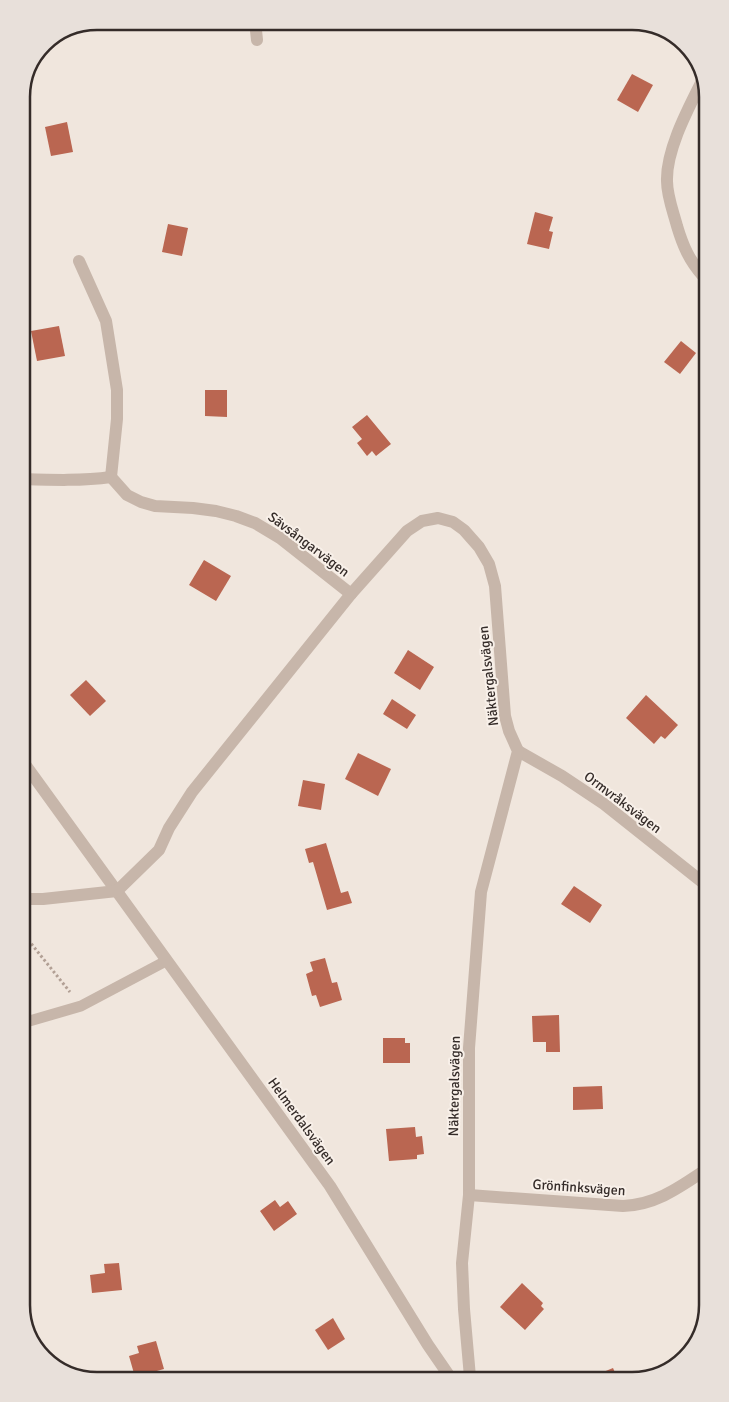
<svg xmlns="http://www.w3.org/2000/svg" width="729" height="1402" font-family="Signika,sans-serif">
<rect width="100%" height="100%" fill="#f0e6dd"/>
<g fill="#ba6651">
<polygon points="632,74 653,85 638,112 617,100"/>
<polygon points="67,122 73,152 51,156 45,127"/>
<polygon points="535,212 553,217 549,231 553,232 549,249 527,244"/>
<polygon points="168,224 188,228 182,256 162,252"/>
<polygon points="59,326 65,356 37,361 31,331"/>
<polygon points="681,341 696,353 680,374 664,362"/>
<polygon points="205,390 227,390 227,417 205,416"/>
<polygon points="367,415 391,444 376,456 372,451 367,456 357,443 362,439 352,427"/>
<polygon points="204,560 231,576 216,601 189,585"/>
<polygon points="408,650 434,667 420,690 394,673"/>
<polygon points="86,680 106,701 90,716 70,695"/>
<polygon points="646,695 678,725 665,739 661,736 654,744 626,718"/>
<polygon points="392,699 416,715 407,729 383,714"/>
<polygon points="358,753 391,769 378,796 345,779"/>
<polygon points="303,780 325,784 321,810 298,806"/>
<polygon points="326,843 341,893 348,891 352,903 327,910 313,862 309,863 305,849"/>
<polygon points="574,886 602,905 590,923 561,904"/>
<polygon points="325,958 332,983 337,982 342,1000 320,1007 316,995 312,996 306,974 313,971 310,962"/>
<polygon points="559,1015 560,1052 546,1052 546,1042 533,1042 532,1016"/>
<polygon points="383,1038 405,1038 405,1043 410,1043 410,1063 383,1063"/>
<polygon points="602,1086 603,1109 573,1110 573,1087"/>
<polygon points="415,1127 416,1137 422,1136 424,1154 417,1155 417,1159 389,1161 386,1129"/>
<polygon points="275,1200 280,1207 288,1201 297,1214 274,1231 260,1211"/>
<polygon points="119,1263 122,1290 92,1293 90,1275 105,1273 104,1264"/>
<polygon points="522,1283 543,1303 541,1306 544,1309 525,1330 500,1307"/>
<polygon points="333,1318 345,1339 328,1350 315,1330"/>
<polygon points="156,1341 164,1369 135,1377 129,1356 139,1353 137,1346"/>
<polygon points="613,1368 616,1375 596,1376 596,1375"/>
</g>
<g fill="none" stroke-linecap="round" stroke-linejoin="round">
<polyline stroke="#b2a095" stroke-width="3" stroke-dasharray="2.5 2.5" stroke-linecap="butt" points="25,936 70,992"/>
<polyline stroke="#c7b6aa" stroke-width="11" points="26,1022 81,1006 166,961"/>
<g stroke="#c7b6aa" stroke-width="12">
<polyline points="255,21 257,40"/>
<path d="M702,81C688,109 666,150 667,181C667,196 673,211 677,226C683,246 689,260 703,276"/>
<polyline points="79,261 106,321 117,390 117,419 111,477 127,495 141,502 155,506 193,508 216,511 236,516 255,523 280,538 351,594"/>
<path d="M23,479C53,480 82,481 111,477"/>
<polyline points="518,751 562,776 604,804 706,885"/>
<polyline points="24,763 330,1186 428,1345 450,1377"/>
<polyline points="25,899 43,899 117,891 159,850 169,828 192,792 351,594 407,531 422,521 438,518 453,522 464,530 479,547 489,564 495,586 505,716 509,731 518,751 481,892 469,1048 469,1195 462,1263 464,1309 470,1377"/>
<path d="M469,1195L623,1206C656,1205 680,1187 707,1169"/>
</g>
</g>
<g text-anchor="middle" stroke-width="4" stroke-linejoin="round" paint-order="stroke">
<g font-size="14" fill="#352c29" stroke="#f8f0e9">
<text transform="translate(309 544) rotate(37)" y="5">Sävsångarvägen</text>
<text transform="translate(488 676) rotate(-96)" y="5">Näktergalsvägen</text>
<text transform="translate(623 802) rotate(37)" y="5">Ormvråksvägen</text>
<text transform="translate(454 1086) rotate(-89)" y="5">Näktergalsvägen</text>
<text transform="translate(302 1121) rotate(54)" y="5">Helmerdalsvägen</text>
<text transform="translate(579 1187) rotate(4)" y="5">Grönfinksvägen</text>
</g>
</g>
<path d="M0 0H729V1402H0ZM97 30H632A67 67 0 0 1 699 97V1305A67 67 0 0 1 632 1372H97A67 67 0 0 1 30 1305V97A67 67 0 0 1 97 30Z" fill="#e8e0da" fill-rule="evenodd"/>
<path fill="none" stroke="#352c29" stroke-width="2.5" d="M97 30H632A67 67 0 0 1 699 97V1305A67 67 0 0 1 632 1372H97A67 67 0 0 1 30 1305V97A67 67 0 0 1 97 30Z"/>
</svg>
